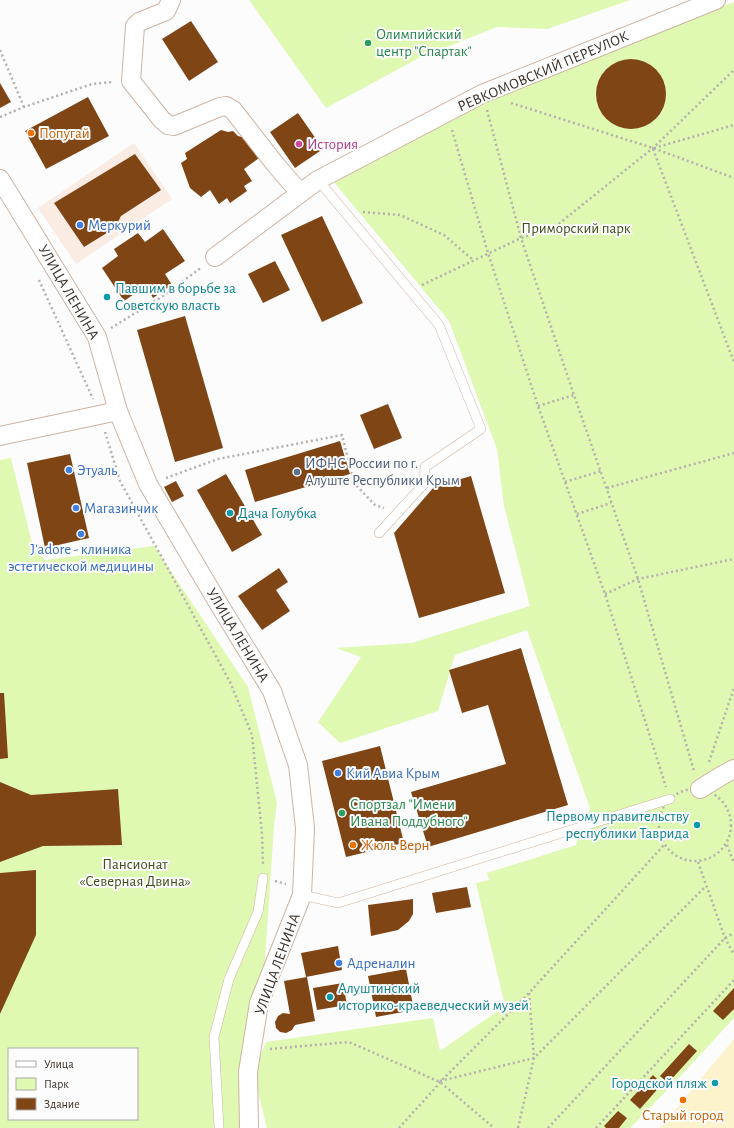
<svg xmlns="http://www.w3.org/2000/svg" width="734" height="1128" font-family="'Alegreya Sans',sans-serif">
<rect width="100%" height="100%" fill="#fcfcfc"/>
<polygon fill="#faece3" points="134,143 172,199 76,264 38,208"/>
<g fill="#dff8b2" fill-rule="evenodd">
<polygon points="249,0 630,0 547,29 497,27 419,58 326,108"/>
<path d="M734,2V1018L676,1081L630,1128H267L257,1088L254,1128H0V460L11,458L33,547L45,560L154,546L248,687L277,803L274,826L258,1061L266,1042L433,1018L440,1051L505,1006L476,883L489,880L487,873L576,845L590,808L527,630L455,655L438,711L340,743L318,722L361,657L336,648L412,643L530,606L504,506L497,449L449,321L333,181L482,94ZM9,1049H137V1119H9Z"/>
</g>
<polygon fill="#fcf2cc" points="734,1039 734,1128 660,1128"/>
<g fill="#7f4515">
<polygon points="191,21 218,62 189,81 162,39"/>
<circle cx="631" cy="94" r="35"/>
<polygon points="0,83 11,102 0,108"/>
<polygon points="88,97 109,136 46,169 25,131"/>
<polygon points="298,113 323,149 295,168 270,132"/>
<polygon points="221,130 228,132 233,131 238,136 242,137 250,142 259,158 244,169 252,181 244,186 247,191 230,203 227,198 219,204 210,190 201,197 190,188 181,163 187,159 185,153"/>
<polygon points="135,154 161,190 121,216 115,228 84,247 54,203"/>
<polygon points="322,216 363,303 322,322 281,235"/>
<polygon points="163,229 185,261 165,274 172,285 153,298 146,286 124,301 102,268 118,256 114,249 138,233 145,242"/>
<polygon points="275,261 290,290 263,303 248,274"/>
<polygon points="185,316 223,448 175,462 137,330"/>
<polygon points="388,404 402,438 374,449 360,415"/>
<polygon points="340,441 350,474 255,502 245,470"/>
<polygon points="70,454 89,538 45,548 27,463"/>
<polygon points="226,474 262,535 232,552 197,490"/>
<polygon points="471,476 505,593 419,618 394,533 434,487"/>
<polygon points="176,481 184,496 172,502 164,487"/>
<polygon points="279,568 288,582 276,590 290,611 262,630 238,596"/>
<polygon points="521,648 568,805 428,847 411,792 506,764 488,705 462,713 449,670"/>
<polygon points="0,693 4,693 8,758 0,759"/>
<polygon points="380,746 404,843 346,857 322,761"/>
<polygon points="0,782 31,795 118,789 122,845 43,846 0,862"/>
<polygon points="36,870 36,935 0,1014 0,873"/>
<polygon points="467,887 471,907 436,913 432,893"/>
<polygon points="413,899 413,914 409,921 398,930 371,936 368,905"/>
<polygon points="338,946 342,970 306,977 301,953"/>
<polygon points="406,969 414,1010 376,1017 368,976"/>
<polygon points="307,977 315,1021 295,1025 292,1030 286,1033 280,1032 276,1028 275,1022 278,1016 283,1013 290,1014 284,981"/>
<polygon points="343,983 347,1005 317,1010 313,988"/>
<polygon points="734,988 734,1009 723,1020 713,1011"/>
<polygon points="689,1044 697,1051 668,1083 660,1076"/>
<polygon points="653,1075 662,1084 640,1109 630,1100"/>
<polygon points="618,1111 627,1118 619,1128 606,1128 604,1126"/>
</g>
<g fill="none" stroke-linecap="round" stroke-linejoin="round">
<defs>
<g id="lane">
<polyline points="318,180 439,325 481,429 425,467 424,484 379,533"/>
<polyline points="302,895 338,903 670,799"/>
<polyline points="219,1128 214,1037 229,979 258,912 263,878"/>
</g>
<g id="street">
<polyline points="171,0 166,11 139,22 135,26 131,81 162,120 168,125 174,126 220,107 226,106 233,110 275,164 300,193"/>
<polyline points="0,179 97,337 118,411 148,484 217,601 272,691 298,765 305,828 302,895 259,1003 248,1072 249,1128"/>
<polyline points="215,257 318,180 482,94 716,0"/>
<polyline points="0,436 118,411"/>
<polyline points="700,789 721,776 734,769"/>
</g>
</defs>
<use href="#lane" stroke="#cdb3a2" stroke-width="10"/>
<use href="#street" stroke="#cdb3a2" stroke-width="20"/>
<g stroke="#b3b0ad" stroke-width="2.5" stroke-dasharray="2 3" stroke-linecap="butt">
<polyline points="0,50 24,107"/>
<polyline points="511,103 653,148 734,178"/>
<polyline points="487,110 521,238 574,395 638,579 694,771"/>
<polyline points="0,117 24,107 92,84 113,82"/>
<polyline points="452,130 488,253 538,406 605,594 666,787"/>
<polyline points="654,148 734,125"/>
<polyline points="653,149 734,362"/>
<polyline points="363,212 400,215 444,235 473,260"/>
<polyline points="39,280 93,399"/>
<polyline points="422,285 521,238 556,226 653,148 734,70"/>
<polyline points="111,328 163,296 202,267"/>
<polyline points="538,406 574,395"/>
<polyline points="105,432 120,481 230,682 252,735 262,834 263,865"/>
<polyline points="166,478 218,459 342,435 354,483 375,505 384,508"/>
<polyline points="565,482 601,471"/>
<polyline points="607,488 734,453"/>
<polyline points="577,514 611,503"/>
<polyline points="605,594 638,579 734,559"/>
<polyline points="709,762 734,688"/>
<circle cx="695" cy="825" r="36"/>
<polyline points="727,845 734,863"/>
<polyline points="698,862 725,938 734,955"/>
<polyline points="275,881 286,884"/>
<polyline points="270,1049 349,1042 440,1082 494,1128"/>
<polyline points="440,1081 534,1058 706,886"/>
<polyline points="399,1128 438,1085 440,1082 529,993 664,845"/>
<polyline points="518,1128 534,1058 529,993"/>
<polyline points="548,1128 725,938 734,933"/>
<polyline points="596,1128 734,980"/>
</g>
<use href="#lane" stroke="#fff" stroke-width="9"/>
<use href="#street" stroke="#fff" stroke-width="18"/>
</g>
<g fill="#2e9e5b" stroke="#fcfcfc" stroke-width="1.5">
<circle cx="368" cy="43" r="4"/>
<circle cx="342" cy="813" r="4"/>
</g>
<g fill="#e8710a" stroke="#fcfcfc" stroke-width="1.5">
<circle cx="31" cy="133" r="4"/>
<circle cx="353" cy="845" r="4"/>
<circle cx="683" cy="1100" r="4"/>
</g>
<circle fill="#d1479c" stroke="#fcfcfc" stroke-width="1.5" cx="299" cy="144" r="4"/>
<g fill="#3f7fe0" stroke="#fcfcfc" stroke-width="1.5">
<circle cx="80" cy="225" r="4"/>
<circle cx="69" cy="470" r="4"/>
<circle cx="76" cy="508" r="4"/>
<circle cx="81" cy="534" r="4"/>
<circle cx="338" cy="773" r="4"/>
<circle cx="339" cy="963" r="4"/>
</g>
<g fill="#0f9aa8" stroke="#fcfcfc" stroke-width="1.5">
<circle cx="107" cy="297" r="4"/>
<circle cx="230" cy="513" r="4"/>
<circle cx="697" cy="825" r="4"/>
<circle cx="330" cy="997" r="4"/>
<circle cx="715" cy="1083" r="4"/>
</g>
<circle fill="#5c6f8a" stroke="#fcfcfc" stroke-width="1.5" cx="297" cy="472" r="4"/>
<g text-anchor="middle" stroke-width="4" stroke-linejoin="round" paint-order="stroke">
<g font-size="15" fill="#27864d" stroke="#fcfcfc" text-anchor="start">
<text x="376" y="39">Олимпийский<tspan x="376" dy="17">центр "Спартак"</tspan></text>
<text x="350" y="809">Спортзал "Имени<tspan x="350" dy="17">Ивана Поддубного"</tspan></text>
</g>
<g font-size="15" fill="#3a3029" stroke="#fcfcfc">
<text transform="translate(543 71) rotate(-23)" y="5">РЕВКОМОВСКИЙ ПЕРЕУЛОК</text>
<text transform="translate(69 292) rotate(60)" y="5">УЛИЦА ЛЕНИНА</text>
<text transform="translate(238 635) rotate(59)" y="5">УЛИЦА ЛЕНИНА</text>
<text transform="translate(277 964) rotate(-70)" y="5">УЛИЦА ЛЕНИНА</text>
</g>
<g font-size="15" fill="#c56008" stroke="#fcfcfc" text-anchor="start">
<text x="39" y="138">Попугай</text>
<text x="361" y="850">Жюль Верн</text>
<text x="683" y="1120" text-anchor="middle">Старый город</text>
</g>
<g font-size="15" fill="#b23c85" stroke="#fcfcfc" text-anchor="start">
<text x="307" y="149">История</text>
</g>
<g font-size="15" fill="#366cbe" stroke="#fcfcfc" text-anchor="start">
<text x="88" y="230">Меркурий</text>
<text x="77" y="475">Этуаль</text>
<text x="84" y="513">Магазинчик</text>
<text x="81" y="554" text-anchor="middle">J'adore - клиника<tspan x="81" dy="17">эстетической медицины</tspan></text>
<text x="346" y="778">Кий Авиа Крым</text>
<text x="347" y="968">Адреналин</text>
</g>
<g font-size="15" fill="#3e4e1b" stroke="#fcfcfc">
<text x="576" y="233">Приморский парк</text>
<text x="135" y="869">Пансионат<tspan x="135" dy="17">«Северная Двина»</tspan></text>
</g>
<g font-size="15" fill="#0d838f" stroke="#fcfcfc" text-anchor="start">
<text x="115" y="293">Павшим в борьбе за<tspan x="115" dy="17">Советскую власть</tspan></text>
<text x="238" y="518">Дача Голубка</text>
<text x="689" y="821" text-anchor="end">Первому правительству<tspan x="689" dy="17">республики Таврида</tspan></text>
<text x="338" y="993">Алуштинский<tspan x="338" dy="17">историко-краеведческий музей</tspan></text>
<text x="707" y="1088" text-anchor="end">Городской пляж</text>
</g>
<g font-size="15" fill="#4e5e75" stroke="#fcfcfc" text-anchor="start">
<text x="305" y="468">ИФНС России по г.<tspan x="305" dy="17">Алуште Республики Крым</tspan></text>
</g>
</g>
<rect x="8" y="1048" width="130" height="72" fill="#fcfcfc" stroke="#aeaaa8"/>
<rect x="16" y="1061" width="20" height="6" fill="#ffffff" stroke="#aeaaa8"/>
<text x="44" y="1068" font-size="12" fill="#3a3029">Улица</text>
<rect x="16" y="1078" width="20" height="12" fill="#dff8b2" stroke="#aeaaa8"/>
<text x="44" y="1088" font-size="12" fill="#3a3029">Парк</text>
<rect x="16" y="1098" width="20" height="12" fill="#7f4515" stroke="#aeaaa8"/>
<text x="44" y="1108" font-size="12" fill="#3a3029">Здание</text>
</svg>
